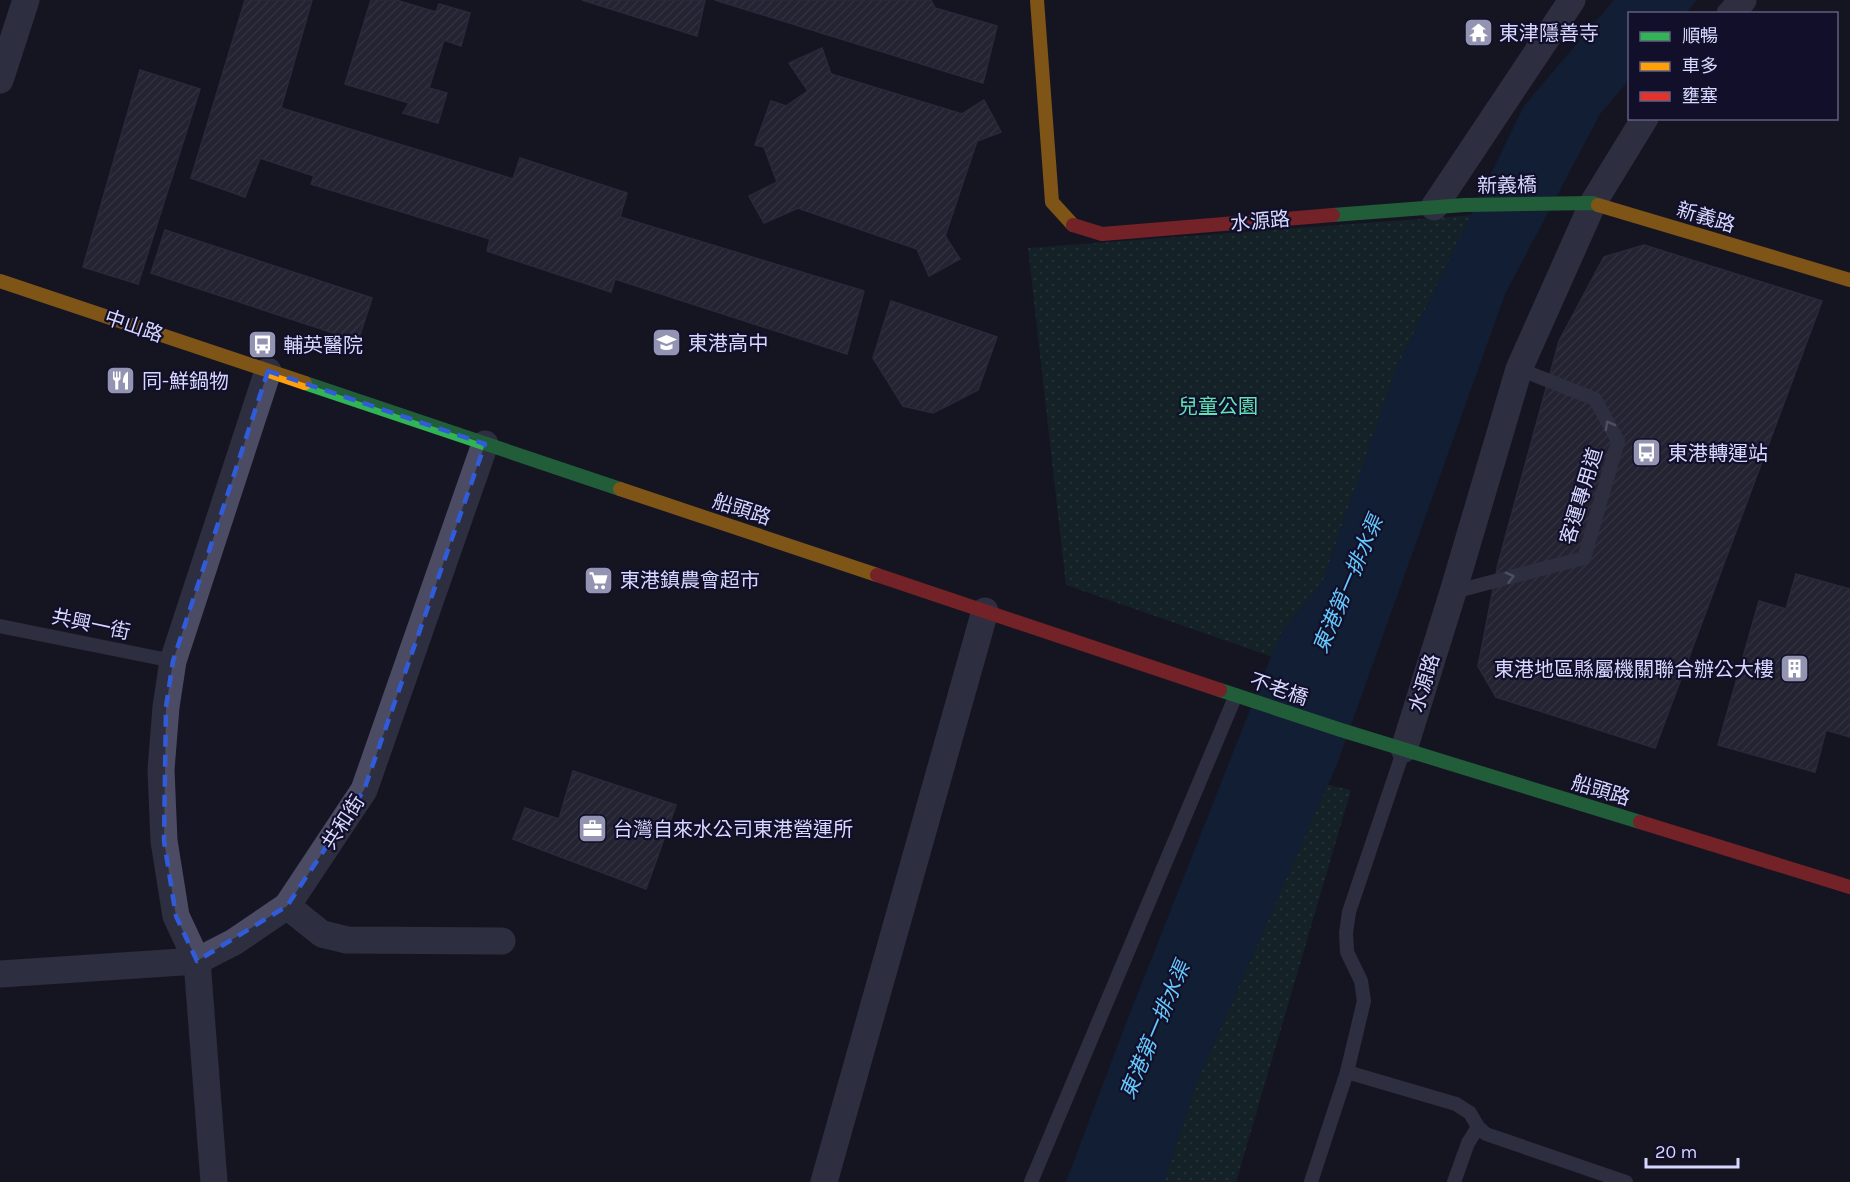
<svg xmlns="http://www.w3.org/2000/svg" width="1850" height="1182" font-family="Karla,'Noto Sans TC',sans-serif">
<defs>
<pattern id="green-dots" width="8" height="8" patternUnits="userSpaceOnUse" patternTransform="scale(1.5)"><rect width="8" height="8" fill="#132f2d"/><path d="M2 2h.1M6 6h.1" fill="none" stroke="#354c4c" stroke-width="1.8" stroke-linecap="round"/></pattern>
<pattern id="building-hatch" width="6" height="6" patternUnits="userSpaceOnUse" patternTransform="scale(1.5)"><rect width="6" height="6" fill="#343345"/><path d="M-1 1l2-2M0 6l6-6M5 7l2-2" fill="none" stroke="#515061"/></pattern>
</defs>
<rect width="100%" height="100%" fill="#161523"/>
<g fill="url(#green-dots)">
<polygon points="1488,214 1296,665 1066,585 1028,248"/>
<polygon points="1320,783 1351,790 1236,1182 1156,1182"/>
</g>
<polygon fill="#0c2948" points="1614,0 1697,0 1686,13 1630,14 1629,80 1600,114 1505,294 1337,764 1198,1080 1164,1182 1066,1182 1125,1026 1280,634 1322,583 1396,369 1524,106"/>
<g fill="url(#building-hatch)" stroke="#424057" stroke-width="1.5">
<polygon points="245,0 312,0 281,108 513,179 520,158 627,193 620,217 864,291 847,354 615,279 611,292 487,251 490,239 311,184 314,176 260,158 245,197 191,178"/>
<polygon points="371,0 396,0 436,12 439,4 470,13 461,46 444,40 429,88 447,93 438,123 403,113 409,103 345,84"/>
<polygon points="582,0 705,0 697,36"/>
<polygon points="715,0 931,0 935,8 997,26 983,83"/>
<polygon points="822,48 831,74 962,114 984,100 1001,132 977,141 945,236 960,259 929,276 917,249 798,208 764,223 749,196 777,182 764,147 755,145 771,101 786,106 808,91 789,63"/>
<polygon points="140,70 200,89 138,284 83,267"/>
<polygon points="165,230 372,298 358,341 151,273"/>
<polygon points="1644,245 1822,301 1655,748 1496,697 1478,666 1498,564 1559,341 1604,257"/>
<polygon points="891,301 997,337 978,390 933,413 903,406 873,358"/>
<polygon points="1796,574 1850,589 1850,737 1826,730 1815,772 1718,745 1759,601 1786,609"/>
<polygon points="573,771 676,805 646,889 513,839 525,808 559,819"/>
</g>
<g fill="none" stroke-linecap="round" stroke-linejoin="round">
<g stroke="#4b4c64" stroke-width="14">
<polyline points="1453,592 1584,558 1618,441 1595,399 1519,369"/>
<polyline points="0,626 173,661"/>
<polyline points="1347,1072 1456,1104 1470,1113 1478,1127 1486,1134 1626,1182"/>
<polyline points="1031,1182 1236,695"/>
<polyline points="1311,1182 1347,1072 1364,1001 1361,981 1347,952 1346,933 1349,912 1404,749"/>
<polyline points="1454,1182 1468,1143 1478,1127"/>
</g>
<g stroke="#4b4c64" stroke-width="27">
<polyline points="1730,14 1743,0"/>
<polyline points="0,80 26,0"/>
<polyline points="1434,207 1572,0"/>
<polyline points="1404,749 1453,592 1519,369 1593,203 1645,118"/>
<polyline points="287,906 322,934 347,940 502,941"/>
<polyline points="0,974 197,961 234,942 287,906 364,790 485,444"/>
<polyline points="214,1182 197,961 176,916 164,841 161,770 166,707 173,661 268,371"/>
<polyline points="824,1182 985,611"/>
</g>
<g stroke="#30b455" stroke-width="14">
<polyline points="1333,215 1464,205 1593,203 1598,205"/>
<polyline points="305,383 620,489"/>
<polyline points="1220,690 1341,730 1640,822"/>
</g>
<g stroke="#ff9f0a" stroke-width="14">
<polyline points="1037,0 1052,202 1073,225"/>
<polyline points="1598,205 1850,280"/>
<polyline points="0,281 305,383"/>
<polyline points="620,489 877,575"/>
</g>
<g stroke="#e5322d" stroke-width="14">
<polyline points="1073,225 1102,234 1333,215"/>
<polyline points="877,575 1220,690"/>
<polyline points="1640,822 1850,887"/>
</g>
</g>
<defs><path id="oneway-chevron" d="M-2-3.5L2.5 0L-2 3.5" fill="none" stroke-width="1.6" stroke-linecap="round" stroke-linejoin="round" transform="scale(1.5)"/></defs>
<g stroke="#9192b2">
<use href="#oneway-chevron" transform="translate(1609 425) rotate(-118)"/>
<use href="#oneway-chevron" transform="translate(1510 577) rotate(-15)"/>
</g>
<path d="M0 0H1850V1182H0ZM268,371L485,444L364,790L287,906L197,961L176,916L164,841L166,707L173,661Z" fill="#161523" fill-opacity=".55" fill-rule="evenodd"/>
<path fill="none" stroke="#305cdc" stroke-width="4.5" stroke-dasharray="12 8" stroke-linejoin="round" d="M268,371L485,444L364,790L287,906L197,961L176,916L164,841L166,707L173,661Z"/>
<defs>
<symbol id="temple-square" viewBox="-11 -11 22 22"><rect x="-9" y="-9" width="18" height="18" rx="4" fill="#9394b2" stroke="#110f29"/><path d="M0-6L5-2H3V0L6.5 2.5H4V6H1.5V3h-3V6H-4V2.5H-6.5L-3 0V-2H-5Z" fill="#fff"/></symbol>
<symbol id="school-square" viewBox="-11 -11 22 22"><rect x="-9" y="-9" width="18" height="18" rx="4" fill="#9394b2" stroke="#110f29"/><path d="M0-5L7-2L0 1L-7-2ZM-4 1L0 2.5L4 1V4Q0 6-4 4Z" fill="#fff"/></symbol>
<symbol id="bus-square" viewBox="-11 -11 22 22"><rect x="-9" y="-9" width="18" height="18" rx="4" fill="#9394b2" stroke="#110f29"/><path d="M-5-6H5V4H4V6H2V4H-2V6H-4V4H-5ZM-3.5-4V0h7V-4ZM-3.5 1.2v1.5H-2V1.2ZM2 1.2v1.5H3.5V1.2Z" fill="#fff"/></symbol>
<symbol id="restaurant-square" viewBox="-11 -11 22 22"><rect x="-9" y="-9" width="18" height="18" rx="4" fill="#9394b2" stroke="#110f29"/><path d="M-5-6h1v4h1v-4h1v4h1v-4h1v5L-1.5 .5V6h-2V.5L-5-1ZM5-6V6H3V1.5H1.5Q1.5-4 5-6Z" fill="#fff"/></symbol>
<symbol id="supermarket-square" viewBox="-11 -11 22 22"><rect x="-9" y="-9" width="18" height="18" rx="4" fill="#9394b2" stroke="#110f29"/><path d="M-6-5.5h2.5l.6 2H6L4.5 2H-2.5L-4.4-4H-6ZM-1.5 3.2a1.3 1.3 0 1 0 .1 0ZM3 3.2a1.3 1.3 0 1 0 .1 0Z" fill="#fff"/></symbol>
<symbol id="building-square" viewBox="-11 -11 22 22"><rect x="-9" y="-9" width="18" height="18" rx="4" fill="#9394b2" stroke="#110f29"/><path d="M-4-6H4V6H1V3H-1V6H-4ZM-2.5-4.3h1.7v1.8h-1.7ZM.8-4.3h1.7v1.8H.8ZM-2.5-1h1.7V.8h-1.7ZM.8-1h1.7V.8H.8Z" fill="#fff"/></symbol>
<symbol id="office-square" viewBox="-11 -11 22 22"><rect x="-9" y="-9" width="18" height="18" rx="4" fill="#9394b2" stroke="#110f29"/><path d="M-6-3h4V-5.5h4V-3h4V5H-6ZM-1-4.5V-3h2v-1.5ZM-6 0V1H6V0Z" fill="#fff"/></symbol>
</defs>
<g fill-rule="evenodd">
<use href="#temple-square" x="1462" y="16" width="33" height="33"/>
<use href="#school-square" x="650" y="326" width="33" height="33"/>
<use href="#bus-square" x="246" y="328" width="33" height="33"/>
<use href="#restaurant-square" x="104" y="364" width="33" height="33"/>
<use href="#bus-square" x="1630" y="436" width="33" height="33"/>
<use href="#supermarket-square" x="582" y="564" width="33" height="33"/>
<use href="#building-square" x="1778" y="652" width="33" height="33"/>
<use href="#office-square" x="576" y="812" width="33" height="33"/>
</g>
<g text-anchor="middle" stroke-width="4.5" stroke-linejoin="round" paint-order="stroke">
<g font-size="20" fill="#d7d8ff" stroke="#110f29" text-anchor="start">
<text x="1499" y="40">東津隱善寺</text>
<text x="688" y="350">東港高中</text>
<text x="283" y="352">輔英醫院</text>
<text x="142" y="388">同-鮮鍋物</text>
<text x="1668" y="460">東港轉運站</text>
<text x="620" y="587">東港鎮農會超市</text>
<text x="1774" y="676" text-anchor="end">東港地區縣屬機關聯合辦公大樓</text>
<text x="613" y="836">台灣自來水公司東港營運所</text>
</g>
<g font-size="20" fill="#d7d8ff" stroke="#110f29">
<text transform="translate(1507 185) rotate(-1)" y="7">新義橋</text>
<text transform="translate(1706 217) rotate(17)" y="7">新義路</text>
<text transform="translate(1260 221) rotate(-5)" y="7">水源路</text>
<text transform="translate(134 326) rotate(19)" y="7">中山路</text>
<text transform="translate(1581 496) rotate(-73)" y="7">客運專用道</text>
<text transform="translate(742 509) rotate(18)" y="7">船頭路</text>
<text transform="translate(91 624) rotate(12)" y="7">共興一街</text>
<text transform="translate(1424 683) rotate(-73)" y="7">水源路</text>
<text transform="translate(1279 689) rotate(19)" y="7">不老橋</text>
<text transform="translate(1601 790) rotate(17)" y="7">船頭路</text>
<text transform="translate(343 822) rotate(-57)" y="7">共和街</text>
</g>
<g font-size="20" fill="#5fe3b2" stroke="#110f29">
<text x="1218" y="413">兒童公園</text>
</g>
<g font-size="21" font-style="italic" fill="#65caff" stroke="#110f29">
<text transform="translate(1348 584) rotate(-67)" y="7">東港第一排水渠</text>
<text transform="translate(1155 1030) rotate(-67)" y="7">東港第一排水渠</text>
</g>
</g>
<rect x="1628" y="12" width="210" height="108" fill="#110f29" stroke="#605f7f" stroke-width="1.5"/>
<rect x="1640" y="32" width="30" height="9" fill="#30b455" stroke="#605f7f" stroke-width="1.5"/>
<text x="1682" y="42" font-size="18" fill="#d7d8ff">順暢</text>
<rect x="1640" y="62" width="30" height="9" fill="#ff9f0a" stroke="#605f7f" stroke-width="1.5"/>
<text x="1682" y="72" font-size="18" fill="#d7d8ff">車多</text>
<rect x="1640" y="92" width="30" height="9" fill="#e5322d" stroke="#605f7f" stroke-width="1.5"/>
<text x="1682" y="102" font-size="18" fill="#d7d8ff">壅塞</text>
<path d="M1646 1158v9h92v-9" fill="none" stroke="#d7d8ff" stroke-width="3"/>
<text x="1655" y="1158" font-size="18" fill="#d7d8ff" stroke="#110f29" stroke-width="4.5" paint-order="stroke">20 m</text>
</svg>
